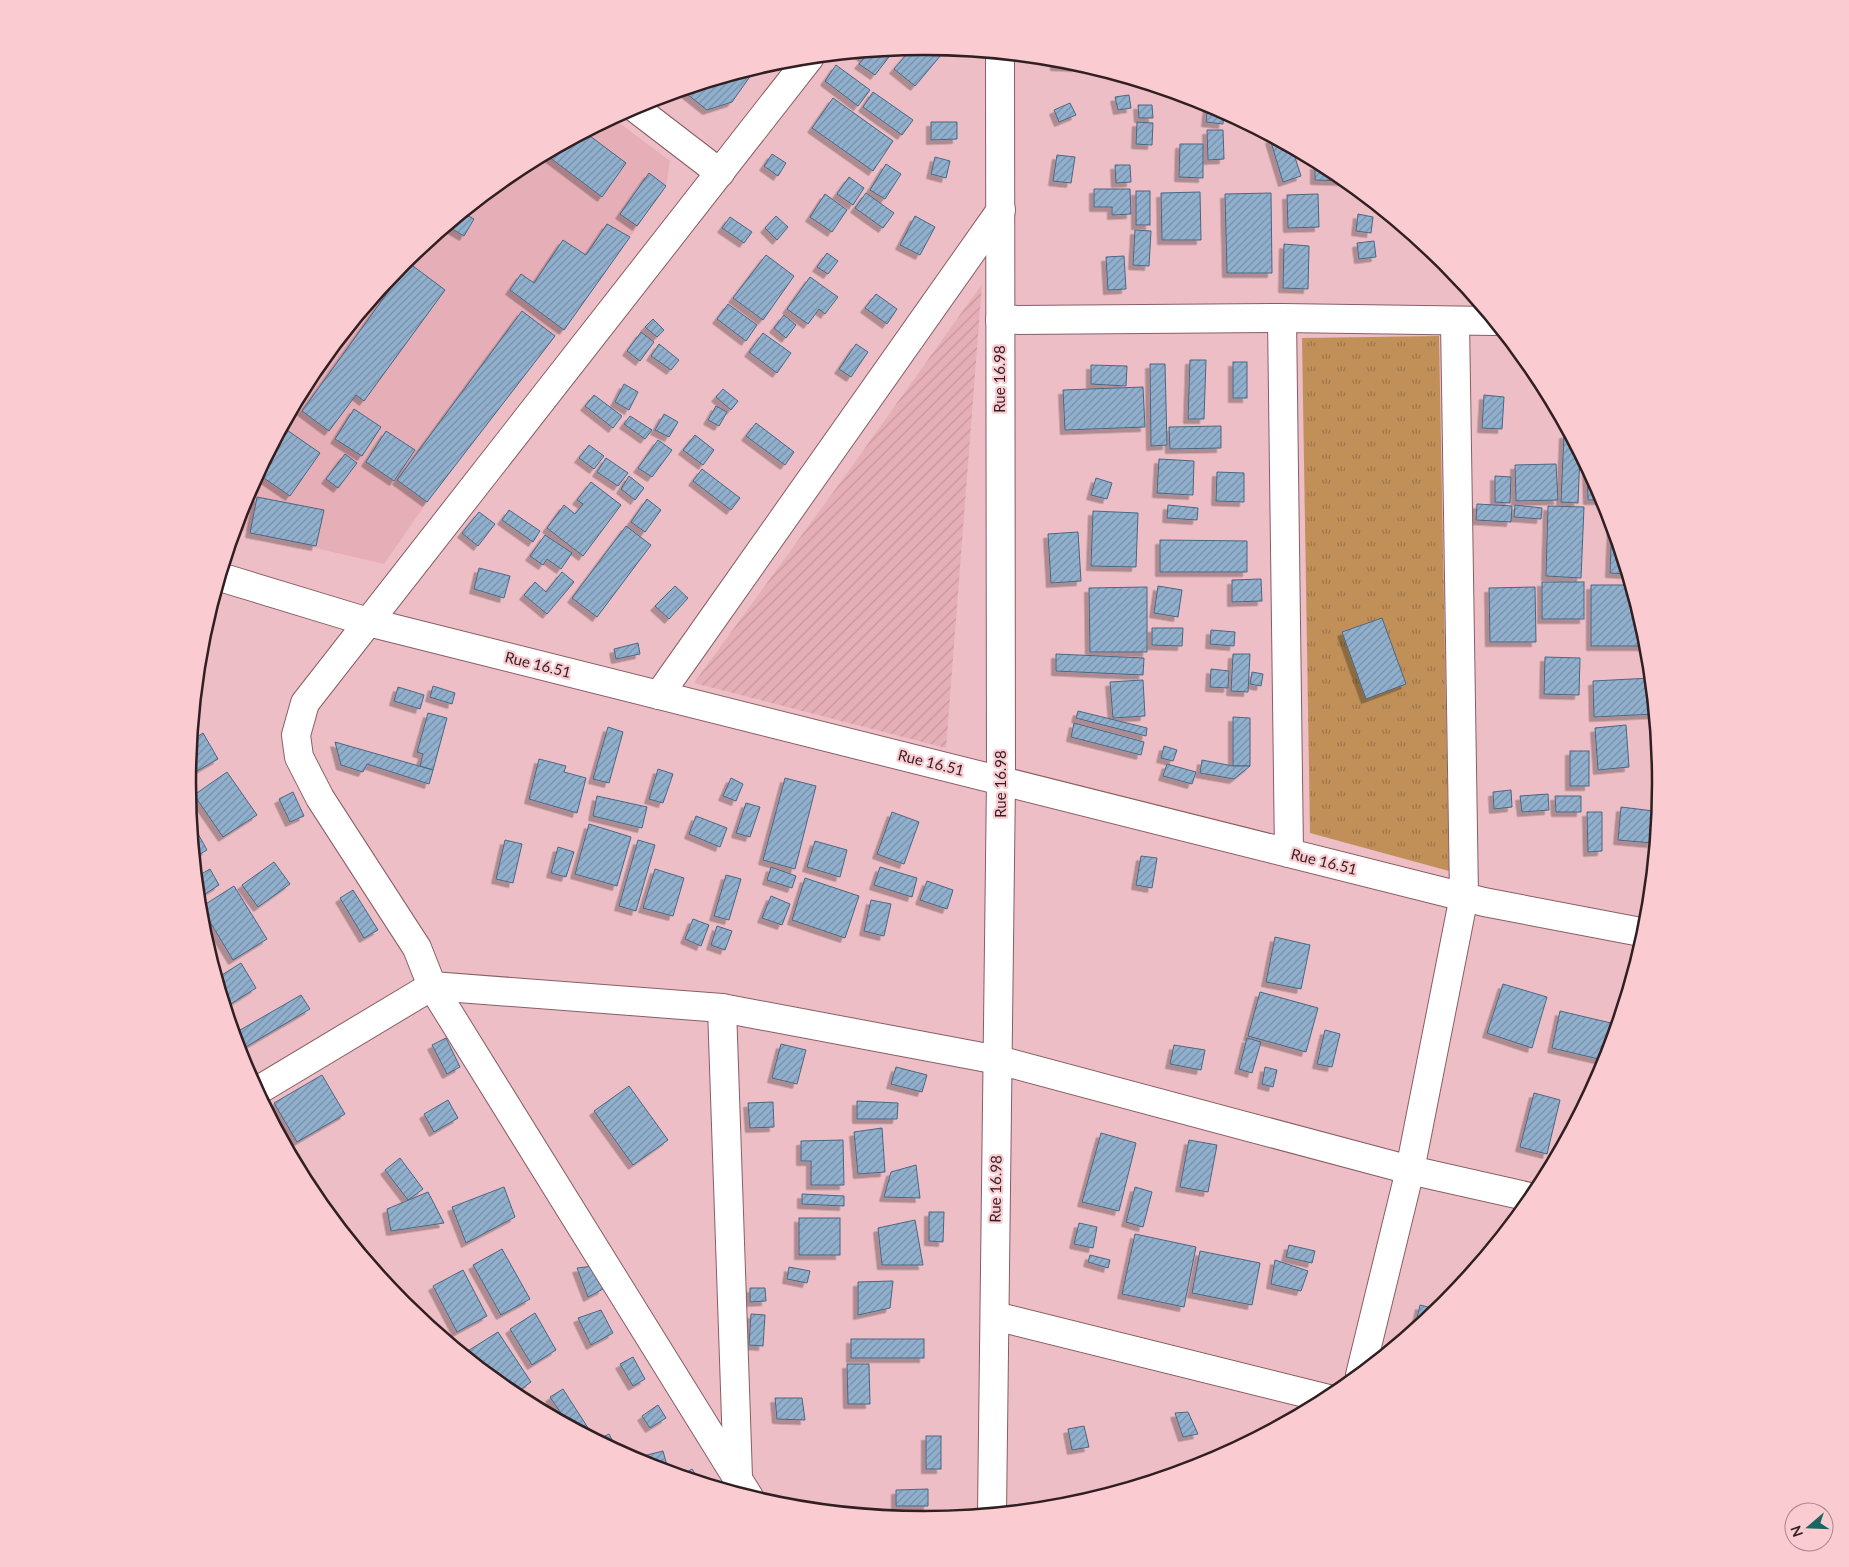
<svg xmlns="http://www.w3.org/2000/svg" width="1849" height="1567" font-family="Lato,sans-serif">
<defs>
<pattern id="industrial-furrows" width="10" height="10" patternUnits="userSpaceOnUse" patternTransform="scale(1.25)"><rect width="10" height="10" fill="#e6afb7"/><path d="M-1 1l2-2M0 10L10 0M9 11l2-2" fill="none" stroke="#c6969d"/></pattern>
<pattern id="grass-tufts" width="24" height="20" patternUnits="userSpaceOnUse" patternTransform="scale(1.25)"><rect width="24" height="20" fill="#c19059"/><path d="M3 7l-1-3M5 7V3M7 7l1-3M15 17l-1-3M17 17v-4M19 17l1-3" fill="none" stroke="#9d7549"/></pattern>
<pattern id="building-hatch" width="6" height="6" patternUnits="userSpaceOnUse" patternTransform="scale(1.25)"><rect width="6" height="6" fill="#91b0ce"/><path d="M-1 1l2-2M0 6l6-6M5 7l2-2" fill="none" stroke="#778fa7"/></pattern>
<filter id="shadow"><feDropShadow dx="-4.5" dy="4.5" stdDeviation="0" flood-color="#0004"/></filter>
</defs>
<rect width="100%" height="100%" fill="#edbec5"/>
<polygon fill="#e6afb7" points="613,118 670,161 666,186 564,330 555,336 427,502 384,564 235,529 243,501 312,374 403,262 515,170"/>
<polygon fill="url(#industrial-furrows)" points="982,284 946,748 694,683 850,469"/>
<polygon fill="url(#grass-tufts)" points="1439,336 1449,871 1310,833 1302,338"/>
<g fill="url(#building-hatch)" stroke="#4a6782" filter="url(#shadow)">
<polygon points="924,46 932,47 941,55 915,86 894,69 912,48"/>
<polygon points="895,49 875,75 859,64 864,58 858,53"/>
<polygon points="1055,59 1076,63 1076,67 1055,66"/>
<polygon points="836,65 870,90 858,106 825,81"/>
<polygon points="756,68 732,102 707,110 682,90"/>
<polygon points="873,92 913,120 902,135 863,107"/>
<polygon points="1129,95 1131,108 1118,110 1115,97"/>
<polygon points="833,98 893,141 873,171 812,128"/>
<polygon points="1070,103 1076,115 1059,122 1054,110"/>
<polygon points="1208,103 1224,112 1223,124 1206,122"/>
<polygon points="1138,105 1152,105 1153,118 1139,118"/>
<polygon points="931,122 957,122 957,139 931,140"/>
<polygon points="1137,122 1153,123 1152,145 1136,144"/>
<polygon points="1207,130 1223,130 1224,159 1208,160"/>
<polygon points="586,133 626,163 602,197 545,154"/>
<polygon points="1273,138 1292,148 1301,176 1283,182 1270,139"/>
<polygon points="1180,144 1203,144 1203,178 1179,177"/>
<polygon points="772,154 786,163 778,176 764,166"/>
<polygon points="1057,155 1075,157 1071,183 1053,181"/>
<polygon points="935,157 950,161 946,178 931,174"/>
<polygon points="886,164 901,174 885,199 870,190"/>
<polygon points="1115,165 1130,165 1131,182 1116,183"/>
<polygon points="1315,165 1325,166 1347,181 1315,180"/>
<polygon points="649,173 666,186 637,226 620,214"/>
<polygon points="849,177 864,188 853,205 837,194"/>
<polygon points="1094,189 1130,189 1131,214 1112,215 1112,207 1094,207"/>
<rect x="1136" y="191" width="14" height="34"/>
<polygon points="1200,192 1201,240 1162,240 1161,193"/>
<polygon points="866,193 894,213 883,228 855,208"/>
<polygon points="1271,193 1272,273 1227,273 1225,194"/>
<polygon points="825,194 847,210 832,232 810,217"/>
<polygon points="1318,194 1319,227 1288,228 1287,195"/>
<polygon points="463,213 474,219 464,236 447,226"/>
<polygon points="1358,214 1373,217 1371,233 1356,231"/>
<polygon points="776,216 788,227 777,240 765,228"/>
<polygon points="915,216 935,227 920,255 900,245"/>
<polygon points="730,217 752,232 744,243 722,228"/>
<polygon points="607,224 630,237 564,330 510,290 521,274 534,283 563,240 586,255"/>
<polygon points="1135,230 1151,231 1149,266 1133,265"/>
<polygon points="1374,241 1376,257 1359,259 1357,243"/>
<polygon points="1284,244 1309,246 1308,289 1283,288"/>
<polygon points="827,253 838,261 828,274 817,267"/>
<polygon points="766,255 794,276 763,320 733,298"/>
<polygon points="1124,256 1126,289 1108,290 1106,257"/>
<polygon points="409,263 445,290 364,401 356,395 329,431 302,411"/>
<polygon points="810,277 838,297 825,314 819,309 808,324 787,309"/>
<polygon points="876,294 897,309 887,324 865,308"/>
<polygon points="728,304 757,325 746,341 717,319"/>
<polygon points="522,311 555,336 427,502 397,480"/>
<polygon points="784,315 796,325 786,338 774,328"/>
<polygon points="653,319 664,330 657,337 645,327"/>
<polygon points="641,332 654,342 640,361 627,351"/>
<polygon points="763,333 791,353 777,373 749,352"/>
<polygon points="659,344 679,360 671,370 651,356"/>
<polygon points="856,344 868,352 851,377 839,369"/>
<polygon points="1190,360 1206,360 1204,419 1188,419"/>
<rect x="1233" y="362" width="14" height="36"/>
<polygon points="1150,364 1165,364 1167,445 1151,446"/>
<polygon points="1091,365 1127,366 1126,386 1091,384"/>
<polygon points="624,384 638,392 629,410 615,402"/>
<polygon points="1143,387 1145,427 1065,430 1063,390"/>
<polygon points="723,389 738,401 731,410 716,397"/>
<polygon points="594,395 622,416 613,428 585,406"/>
<polygon points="1484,395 1504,397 1502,429 1482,428"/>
<polygon points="716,406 727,412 719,426 708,420"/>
<polygon points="354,409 381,427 362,456 335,439"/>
<polygon points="664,414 678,422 669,437 655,430"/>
<polygon points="630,416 652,430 645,439 624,424"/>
<polygon points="756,423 794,452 785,465 746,436"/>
<polygon points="1221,426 1221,448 1170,449 1169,427"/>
<polygon points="284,428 320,453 290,496 258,474"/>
<polygon points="386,431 415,450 394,481 366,462"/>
<polygon points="1564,434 1569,434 1580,454 1578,503 1561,502"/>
<polygon points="695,435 714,450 703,465 683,450"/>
<polygon points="658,440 672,450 652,477 638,468"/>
<polygon points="589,445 604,456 594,469 579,458"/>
<polygon points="345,454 357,463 338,488 326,479"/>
<polygon points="606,458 628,473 618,486 597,472"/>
<polygon points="1159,459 1194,461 1193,495 1157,493"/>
<polygon points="1556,464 1558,500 1516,501 1515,465"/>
<polygon points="1587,468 1588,468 1605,500 1588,500"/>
<polygon points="702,469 740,498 731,510 693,481"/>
<polygon points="1217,472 1244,473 1244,502 1216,501"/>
<polygon points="629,476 644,488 635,500 621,489"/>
<polygon points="1495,476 1511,477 1510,503 1495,502"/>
<polygon points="1096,478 1112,483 1107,499 1091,495"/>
<polygon points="591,482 621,505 583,556 547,528 564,505 575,514 583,504 577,500"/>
<polygon points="257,497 324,510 316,546 250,533"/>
<polygon points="647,499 661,510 645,532 631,522"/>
<polygon points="1477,504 1512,506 1511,522 1476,520"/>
<polygon points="1168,505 1198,508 1197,520 1167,518"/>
<polygon points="1515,505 1542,508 1541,519 1514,517"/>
<polygon points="1548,506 1584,507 1581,578 1546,576"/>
<polygon points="509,510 540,531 533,542 502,520"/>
<polygon points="1093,511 1138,513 1136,567 1091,566"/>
<polygon points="479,512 495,524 478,546 462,533"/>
<polygon points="1612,521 1627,573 1627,574 1610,573"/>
<polygon points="626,526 651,545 597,617 572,598"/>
<polygon points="1078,532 1081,581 1051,583 1048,534"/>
<polygon points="545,535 572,553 561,569 547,559 543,565 530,556"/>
<polygon points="1160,540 1247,541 1247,572 1160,572"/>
<polygon points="479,568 510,576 504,598 474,589"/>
<polygon points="562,572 574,582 547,614 524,595 535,582 546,592"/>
<polygon points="1261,579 1262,601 1232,602 1232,580"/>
<rect x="1542" y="582" width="42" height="37"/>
<polygon points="1591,585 1631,585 1648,646 1591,646"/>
<polygon points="675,586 688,598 669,619 655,606"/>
<polygon points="1158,586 1182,590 1178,617 1154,613"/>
<polygon points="1147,587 1147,652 1090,652 1089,588"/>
<polygon points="1535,587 1536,642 1490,642 1489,588"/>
<polygon points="1382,618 1406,684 1366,699 1342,632"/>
<polygon points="1152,628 1183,628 1182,646 1152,645"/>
<polygon points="1211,630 1235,632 1234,646 1210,644"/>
<polygon points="638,643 640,654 616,659 614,649"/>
<polygon points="1056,654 1144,658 1143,675 1056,671"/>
<polygon points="1233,654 1250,654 1248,692 1231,691"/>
<polygon points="1545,657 1580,658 1579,695 1544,694"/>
<polygon points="1211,669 1229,671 1228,688 1210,687"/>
<polygon points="1252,672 1263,674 1261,686 1250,684"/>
<polygon points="1651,678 1655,714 1594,717 1593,681"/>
<polygon points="1143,680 1145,716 1113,718 1110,682"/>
<polygon points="433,686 455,693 452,704 430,697"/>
<polygon points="398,687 424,695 420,709 394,701"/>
<polygon points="1078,711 1147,728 1146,736 1076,718"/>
<polygon points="428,713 447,718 433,770 420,766 423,754 417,752"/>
<polygon points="1233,717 1250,718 1250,766 1233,766"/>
<polygon points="1074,723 1144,742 1141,755 1071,737"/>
<polygon points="1626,725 1629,767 1598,770 1595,728"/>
<polygon points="608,727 623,732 609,783 593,779"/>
<polygon points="203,733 218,759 190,775 188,771 192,740"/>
<polygon points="335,742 433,770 429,784 367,764 363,772 341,765"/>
<polygon points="1164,746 1177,750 1173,761 1161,758"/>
<rect x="1570" y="751" width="19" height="35"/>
<polygon points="539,759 566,766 564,772 586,778 577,813 529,799"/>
<polygon points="1202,760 1233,766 1250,766 1234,779 1200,773"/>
<polygon points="1167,764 1196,772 1192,784 1163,776"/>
<polygon points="658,769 673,774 663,803 649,799"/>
<polygon points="227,772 257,815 223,837 194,795"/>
<polygon points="731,778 743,784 736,801 723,796"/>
<polygon points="785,778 816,786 795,869 763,860"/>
<polygon points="1511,790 1512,807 1494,809 1493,792"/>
<polygon points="293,792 304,816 290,822 279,799"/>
<polygon points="1548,794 1549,810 1522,812 1520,796"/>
<polygon points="597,796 647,807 642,828 593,816"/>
<polygon points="1555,796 1581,796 1581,812 1556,812"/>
<polygon points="746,803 760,807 750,837 736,833"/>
<polygon points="1621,807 1654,811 1652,843 1618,840"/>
<polygon points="892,812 919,822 904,864 877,854"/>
<polygon points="1587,812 1602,812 1602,851 1588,852"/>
<polygon points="696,816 727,828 720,847 689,834"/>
<polygon points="192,823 207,850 195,857 191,824"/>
<polygon points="589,824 631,837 617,886 575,874"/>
<polygon points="505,840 522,844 513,883 496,879"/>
<polygon points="638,840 655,845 636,911 619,906"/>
<polygon points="815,841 847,850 840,877 807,867"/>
<polygon points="558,847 574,852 566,877 551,873"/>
<polygon points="1141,856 1157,858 1152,888 1136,885"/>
<polygon points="274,862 290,884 258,907 242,885"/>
<polygon points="771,867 796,876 792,888 767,880"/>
<polygon points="880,867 917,878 912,897 874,885"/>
<polygon points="210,869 219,885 199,898 196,877"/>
<polygon points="655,869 684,878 673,916 643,908"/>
<polygon points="726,875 741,879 729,920 714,916"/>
<polygon points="805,878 859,896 845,938 792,920"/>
<polygon points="927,881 953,890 947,909 920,900"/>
<polygon points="234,886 267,939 233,960 201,907"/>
<polygon points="353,890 378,930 364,938 340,898"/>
<polygon points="771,896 790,904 782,925 762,918"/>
<polygon points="871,900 891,904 884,936 864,931"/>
<polygon points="693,919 709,925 701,946 685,939"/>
<polygon points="201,921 206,930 203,932 201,927"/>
<polygon points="717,926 732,931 725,950 711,945"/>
<polygon points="1275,937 1310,945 1301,989 1266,982"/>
<polygon points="241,963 256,988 226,1007 217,978"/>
<polygon points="1503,984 1547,997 1532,1048 1487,1033"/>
<polygon points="1260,992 1318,1008 1306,1052 1248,1036"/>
<polygon points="301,995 310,1009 244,1048 235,1033"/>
<polygon points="1560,1011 1611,1023 1603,1060 1552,1048"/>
<polygon points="1325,1030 1340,1034 1332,1067 1317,1064"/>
<polygon points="446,1038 460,1067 447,1074 432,1045"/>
<polygon points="1247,1038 1261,1042 1252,1073 1239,1069"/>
<polygon points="781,1044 806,1050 797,1084 772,1078"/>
<polygon points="1174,1045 1205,1050 1201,1070 1170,1064"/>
<polygon points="896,1067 927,1075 922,1092 891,1084"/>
<polygon points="1265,1067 1277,1070 1273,1087 1262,1084"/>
<polygon points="322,1075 345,1114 297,1142 274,1103"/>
<polygon points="629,1086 668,1140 633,1165 594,1111"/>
<polygon points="1534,1093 1560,1100 1547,1154 1520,1147"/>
<polygon points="448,1100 458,1118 434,1132 424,1114"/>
<polygon points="857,1101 898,1103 897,1119 857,1119"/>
<polygon points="773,1102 774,1127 750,1128 748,1103"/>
<polygon points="882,1128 885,1172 858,1174 854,1132"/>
<polygon points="1101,1133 1136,1143 1119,1211 1082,1202"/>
<polygon points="843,1140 844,1185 811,1185 811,1161 801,1161 801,1141"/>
<polygon points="1189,1140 1217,1145 1208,1192 1180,1187"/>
<polygon points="400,1158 423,1189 408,1200 385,1170"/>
<polygon points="916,1165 920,1198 884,1197 891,1172"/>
<polygon points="504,1187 515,1217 466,1243 452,1207"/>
<polygon points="1135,1187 1152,1192 1143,1227 1126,1222"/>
<polygon points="428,1192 444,1223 391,1231 387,1209"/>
<polygon points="802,1194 844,1196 844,1206 802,1204"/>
<polygon points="929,1212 944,1212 943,1242 929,1241"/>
<rect x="799" y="1218" width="41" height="37"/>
<polygon points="915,1220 923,1265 882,1265 878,1228"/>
<polygon points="1079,1223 1097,1227 1093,1248 1074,1244"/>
<polygon points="1135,1234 1196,1247 1184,1307 1122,1294"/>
<polygon points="1289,1245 1315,1251 1312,1263 1286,1257"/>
<polygon points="502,1249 530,1299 501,1315 473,1265"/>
<polygon points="1200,1251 1260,1263 1252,1305 1192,1293"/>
<polygon points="1090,1255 1110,1260 1108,1268 1088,1262"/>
<polygon points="1275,1260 1308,1271 1301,1291 1271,1284"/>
<polygon points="594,1266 603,1289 588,1297 577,1268"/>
<polygon points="789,1267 810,1271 807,1283 787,1279"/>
<polygon points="463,1270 487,1316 457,1332 433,1286"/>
<polygon points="893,1281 890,1308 858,1315 858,1282"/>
<polygon points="750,1288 765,1288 766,1301 750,1302"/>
<polygon points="1420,1305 1440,1310 1414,1331"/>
<polygon points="601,1310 613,1333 591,1345 578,1318"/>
<polygon points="535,1313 556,1350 532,1365 510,1329"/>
<polygon points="751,1314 765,1315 763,1346 749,1345"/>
<polygon points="498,1332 531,1382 513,1395 463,1354"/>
<rect x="851" y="1339" width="73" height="19"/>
<polygon points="633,1357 645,1379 633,1386 620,1364"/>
<polygon points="847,1364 869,1364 870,1404 848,1404"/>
<polygon points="563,1389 590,1431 586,1434 569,1425 550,1397"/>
<polygon points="775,1398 802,1398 805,1420 777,1419"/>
<polygon points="658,1405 666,1418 650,1428 642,1416"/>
<polygon points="1188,1412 1198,1434 1183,1437 1175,1413"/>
<polygon points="1084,1426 1089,1447 1072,1450 1068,1429"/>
<polygon points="609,1434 618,1451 617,1451 597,1440"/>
<rect x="926" y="1436" width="15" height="33"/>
<polygon points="663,1451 669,1473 636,1461 635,1458"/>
<polygon points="692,1469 700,1481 699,1482 681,1476"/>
<polygon points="928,1489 928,1506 896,1506 896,1490"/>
<polygon points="849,1513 933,1514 932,1520 924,1521"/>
</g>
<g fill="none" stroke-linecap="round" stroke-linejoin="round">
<defs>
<g id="street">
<polyline points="634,107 720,173"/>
<polyline points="1282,318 1289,853"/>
<polyline points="1000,320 1282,318 1494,321"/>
<polyline points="220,577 368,622 1484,902 1646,933"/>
<polyline points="659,695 1001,210"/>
<polyline points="722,1008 738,1477"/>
<polyline points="257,1091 432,986 722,1008 998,1060 1410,1170 1534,1198"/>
<polyline points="995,1316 1329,1399"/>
<polyline points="1360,1375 1410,1170 1464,896 1455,321"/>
<polyline points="749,1497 432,986 417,948 320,798 299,757 296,735 305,703 810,57"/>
<polyline points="992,1514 1001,780 1000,54"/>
</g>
</defs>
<use href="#street" stroke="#885e65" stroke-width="30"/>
<use href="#street" stroke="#fff" stroke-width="28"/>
</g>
<g text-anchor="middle" stroke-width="4.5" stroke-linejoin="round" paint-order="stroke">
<g font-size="15" fill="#311f22" stroke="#fbcbd2">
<text transform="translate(1000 379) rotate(-90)" y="5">Rue 16.98</text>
<text transform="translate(538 665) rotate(14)" y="5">Rue 16.51</text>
<text transform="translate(931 763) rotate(14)" y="5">Rue 16.51</text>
<text transform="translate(1001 784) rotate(-90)" y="5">Rue 16.98</text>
<text transform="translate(1324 862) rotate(14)" y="5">Rue 16.51</text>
<text transform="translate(996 1189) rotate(-89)" y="5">Rue 16.98</text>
</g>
</g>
<path d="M0 0H1849V1567H0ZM196 783a728 728 0 1 1 1456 0a728 728 0 1 1-1456 0Z" fill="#fbcbd2" fill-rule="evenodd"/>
<path fill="none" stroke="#311f22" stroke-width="2.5" d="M196 783a728 728 0 1 1 1456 0a728 728 0 1 1-1456 0Z"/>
<g transform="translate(1809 1527) rotate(251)"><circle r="24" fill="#fbcbd2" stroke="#aa868c"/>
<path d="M0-4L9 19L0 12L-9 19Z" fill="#1a6661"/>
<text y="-8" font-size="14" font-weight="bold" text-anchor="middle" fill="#311f22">N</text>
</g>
</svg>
